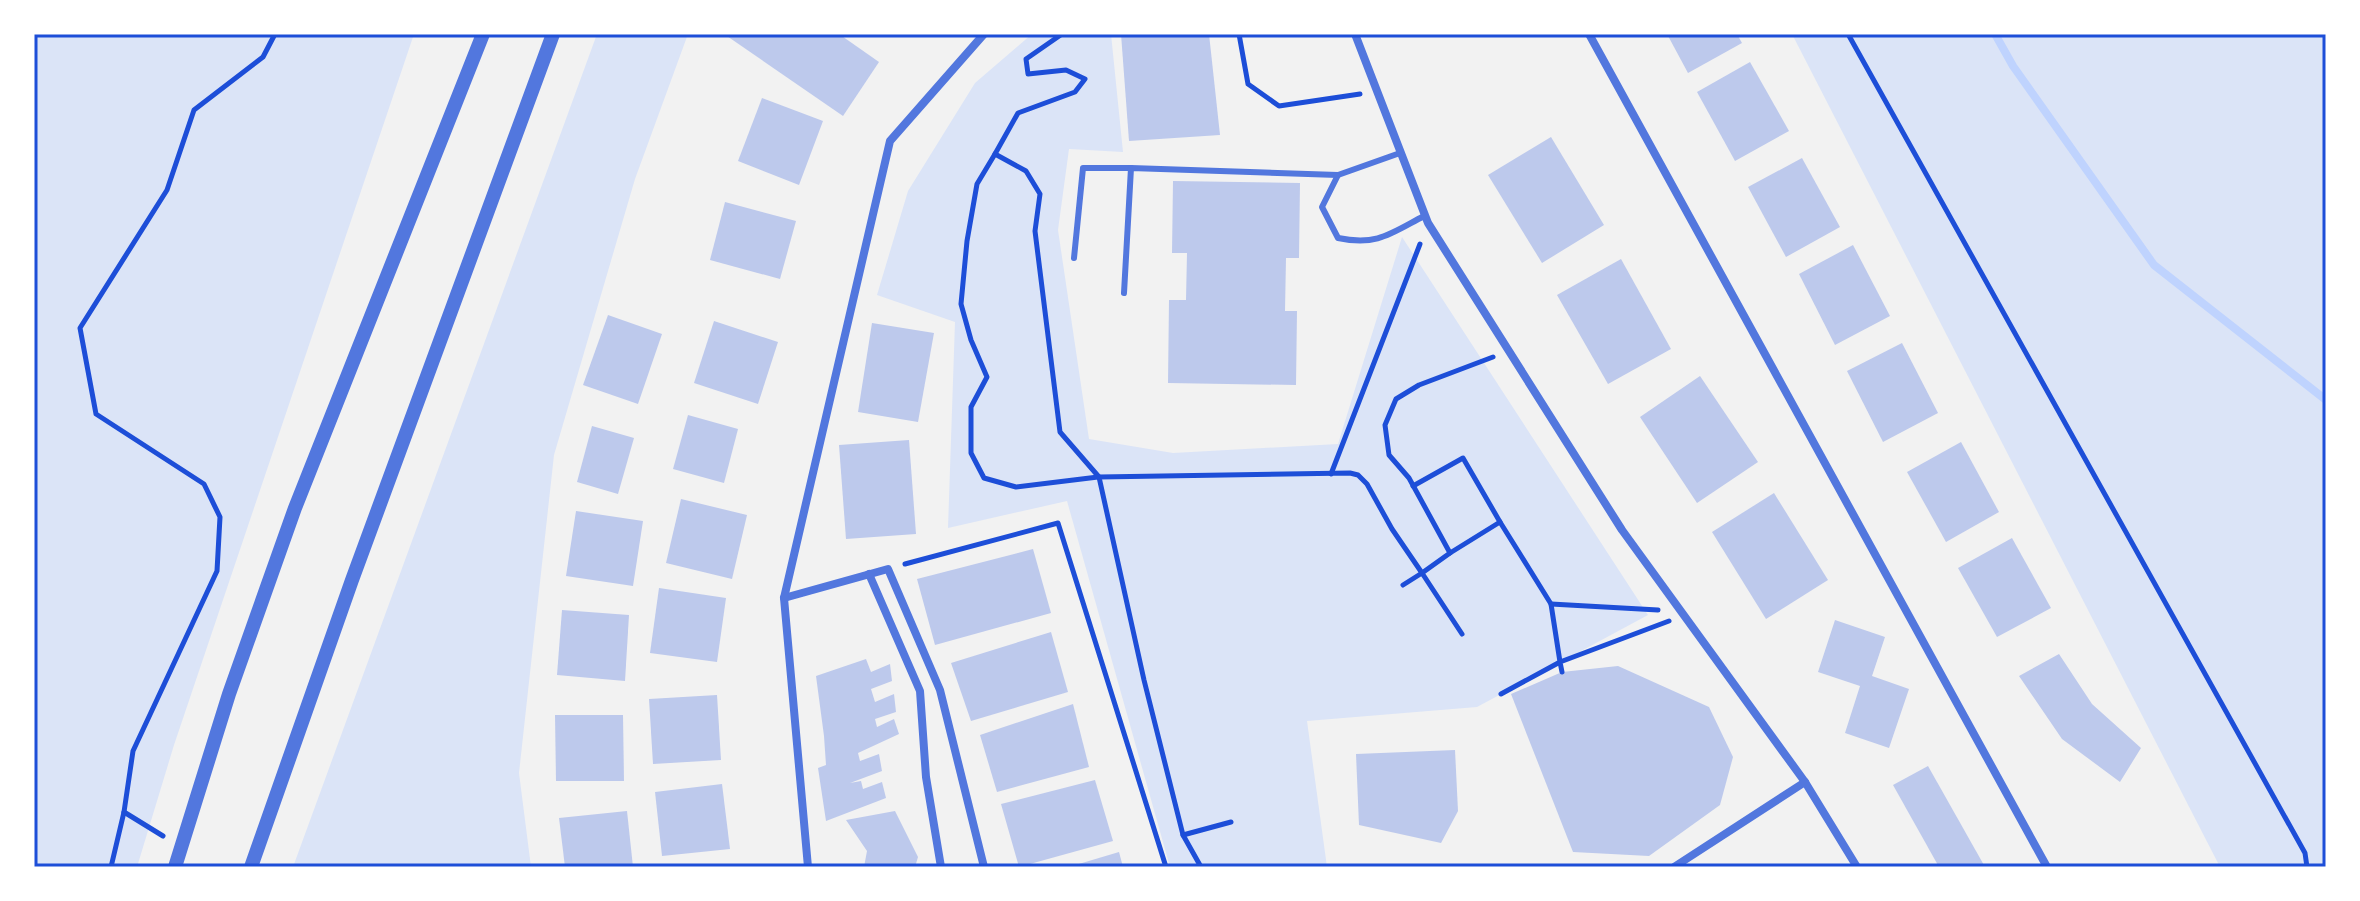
<svg xmlns="http://www.w3.org/2000/svg" width="2360" height="901" font-family="Bitter,serif">
<rect width="100%" height="100%" fill="#f2f2f2"/>
<g fill="#dbe4f7">
<polygon points="34,34 414,34 174,745 137,867 34,867"/>
<polygon points="597,34 688,34 635,179 554,455 519,773 531,867 293,867"/>
<polygon points="1032,34 1111,34 1123,152 1069,149 1058,230 1089,439 1173,453 1338,444 1402,237 1648,615 1477,707 1307,721 1327,867 1170,867 1067,501 948,528 955,322 877,295 908,191 975,83"/>
<polygon points="1792,34 2326,34 2326,867 2220,867"/>
</g>
<g fill="none" stroke-linecap="round" stroke-linejoin="round">
<polyline stroke="#bfd3fe" stroke-width="8" points="1995,34 2013,66 2154,265 2326,400"/>
</g>
<g fill="#bdc9ec">
<polygon points="724,34 839,34 879,62 843,116"/>
<polygon points="1121,34 1209,34 1220,135 1129,141"/>
<polygon points="1667,34 1737,34 1742,43 1688,73"/>
<polygon points="1750,62 1789,131 1735,161 1697,92"/>
<polygon points="762,98 823,121 799,185 738,161"/>
<polygon points="1551,137 1604,225 1542,263 1488,175"/>
<polygon points="1802,158 1840,227 1786,257 1748,187"/>
<polygon points="1173,181 1300,183 1299,258 1286,258 1285,311 1297,311 1296,385 1168,383 1169,300 1186,300 1187,253 1172,253"/>
<polygon points="725,202 796,221 780,279 710,260"/>
<polygon points="1853,245 1890,316 1835,345 1799,274"/>
<polygon points="1621,259 1671,349 1608,384 1557,295"/>
<polygon points="608,315 662,334 638,404 583,385"/>
<polygon points="714,321 778,342 758,404 694,383"/>
<polygon points="872,323 934,333 918,422 858,412"/>
<polygon points="1902,343 1938,413 1883,442 1847,371"/>
<polygon points="1700,376 1758,462 1697,503 1640,417"/>
<polygon points="688,415 738,429 724,483 673,469"/>
<polygon points="592,426 634,438 618,494 577,482"/>
<polygon points="909,440 916,534 846,539 839,445"/>
<polygon points="1961,442 1999,512 1946,542 1907,472"/>
<polygon points="1774,493 1828,580 1766,619 1712,532"/>
<polygon points="681,499 747,515 732,579 666,563"/>
<polygon points="576,511 643,521 633,586 566,576"/>
<polygon points="2012,538 2051,608 1997,637 1958,568"/>
<polygon points="1033,549 1051,613 935,645 917,579"/>
<polygon points="659,588 726,598 717,662 650,653"/>
<polygon points="562,610 629,615 625,681 557,675"/>
<polygon points="1835,620 1885,637 1872,676 1909,689 1889,748 1845,733 1860,686 1818,672"/>
<polygon points="1051,632 1068,692 971,721 951,663"/>
<polygon points="2059,654 2092,704 2141,748 2120,782 2062,739 2019,676"/>
<polygon points="866,659 871,672 890,664 892,681 871,689 875,702 894,694 896,712 875,719 877,727 894,719 899,734 858,753 860,761 879,754 882,771 850,783 861,781 863,789 882,782 886,798 826,821 818,768 826,765 824,736 816,676"/>
<polygon points="1618,666 1709,707 1733,757 1720,805 1649,856 1573,852 1511,694 1562,672"/>
<polygon points="717,695 721,760 653,764 649,699"/>
<polygon points="1073,704 1089,767 997,792 980,735"/>
<polygon points="555,715 623,715 624,781 556,781"/>
<polygon points="1455,750 1458,811 1441,843 1359,825 1356,754"/>
<polygon points="1928,766 1985,867 1939,867 1893,785"/>
<polygon points="1095,780 1113,841 1019,867 1001,804"/>
<polygon points="722,784 730,849 662,856 655,792"/>
<polygon points="627,811 633,867 565,867 559,818"/>
<polygon points="895,811 918,857 915,867 864,867 867,851 846,820"/>
<polygon points="1119,852 1123,867 1072,867 1072,866"/>
</g>
<g fill="none" stroke-linecap="round" stroke-linejoin="round">
<g stroke="#1d4ed8" stroke-width="5">
<polyline points="1062,34 1026,59 1028,74 1066,70 1085,79 1075,92 1018,113 995,154 1026,171 1040,194 1035,231 1060,432 1099,477"/>
<polyline points="1239,34 1248,84 1279,106 1360,94"/>
<polyline points="1848,34 2305,853 2307,867"/>
<polyline points="995,154 977,184 967,241 961,304 971,340 987,377 971,407 971,453 984,478 1016,487 1098,477"/>
<polyline points="1331,474 1420,244"/>
<polyline points="1413,486 1463,458 1500,522 1450,553"/>
<polyline points="1500,522 1551,604 1560,662 1501,694"/>
<polyline points="905,564 1058,523 1166,867"/>
<polyline points="1403,585 1422,573 1462,634"/>
<polyline points="1551,604 1658,610"/>
<polyline points="1562,672 1560,662 1669,621"/>
<polyline points="124,812 163,836"/>
<polyline points="1183,835 1231,822"/>
<polyline points="111,867 124,812 133,751 217,571 220,517 204,484 96,414 80,328 167,190 194,110 263,57 275,34"/>
<polyline points="1201,867 1183,835 1144,680 1099,477 1350,473 1358,475 1367,484 1392,529 1422,573 1450,553 1409,478 1389,455 1385,425 1396,399 1419,385 1493,357"/>
</g>
<g stroke="#5277de" stroke-width="6">
<path d="M1400,153L1338,175L1322,207L1338,238C1377,246 1390,234 1424,216"/>
<polyline points="1074,258 1083,168 1131,168"/>
<polyline points="1124,293 1131,168 1338,175"/>
</g>
<g stroke="#5277de" stroke-width="8">
<polyline points="1355,34 1428,223 1622,530 1805,782 1857,867"/>
<polyline points="1589,34 2047,867"/>
<polyline points="869,574 920,691 926,777 941,867"/>
<polyline points="784,598 888,569 940,690 984,867"/>
<polyline points="808,867 784,598 890,141 984,34"/>
<polyline points="1674,867 1805,782"/>
</g>
<g stroke="#5277de" stroke-width="14">
<polyline points="175,867 229,694 295,508 483,34"/>
<polyline points="251,867 352,580 553,34"/>
</g>
</g>
<rect width="2360" height="901" fill="none" stroke="#ffffff" stroke-width="72"/>
<rect x="36" y="36" width="2288" height="829" fill="none" stroke="#1d4ed8" stroke-width="3"/>
</svg>
